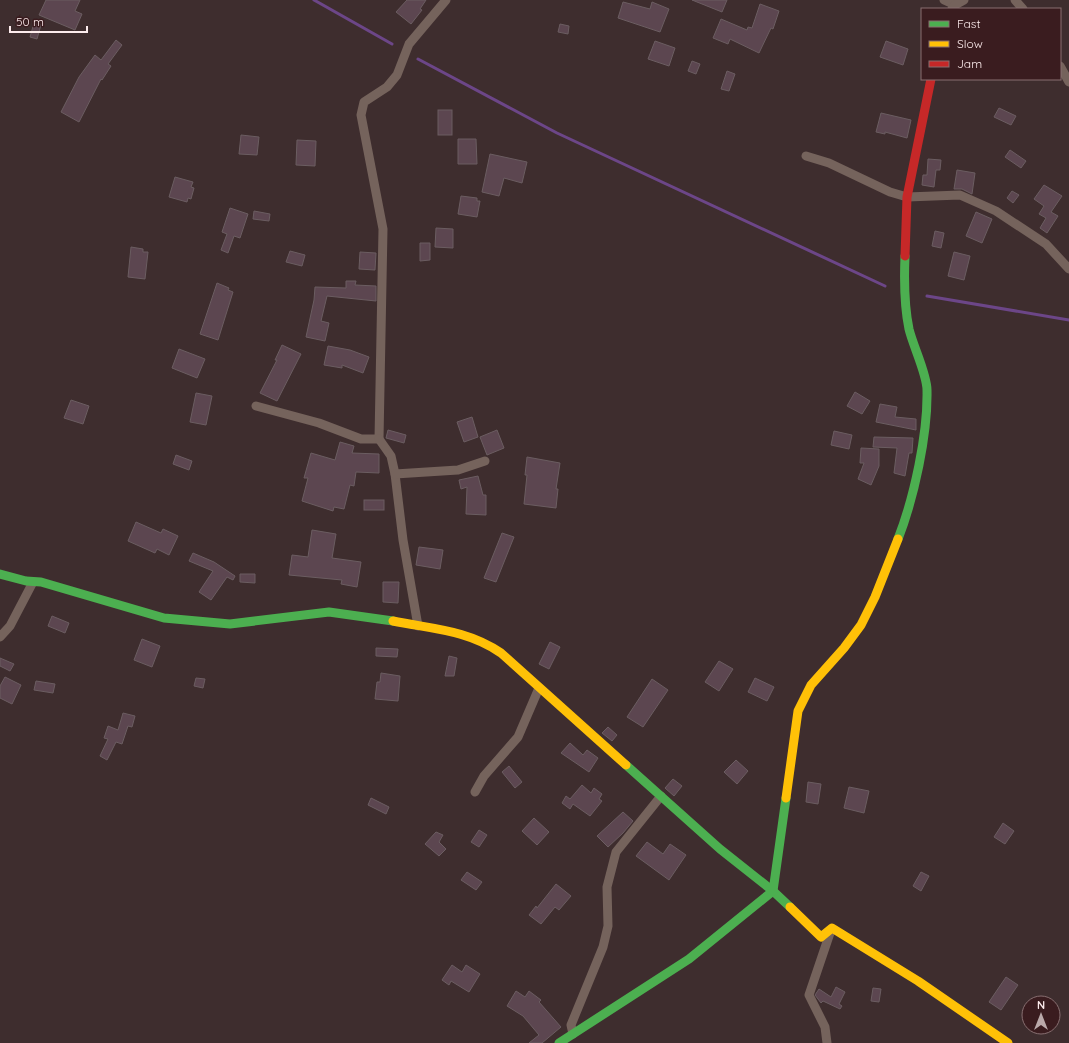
<svg xmlns="http://www.w3.org/2000/svg" width="1069" height="1043" font-family="Quicksand,sans-serif">
<rect width="100%" height="100%" fill="#3e2d2e"/>
<g fill="none" stroke-linecap="round" stroke-linejoin="round">
<g stroke="#6c4688" stroke-width="3">
<polyline points="314,0 392,44"/>
<polyline points="418,59 557,133 885,286"/>
<polyline points="927,296 1069,320"/>
</g>
</g>
<g fill="#5c4650" stroke="#6b5d61">
<polygon points="46,0 80,0 75,11 82,14 75,30 39,15"/>
<polygon points="407,0 426,0 420,9 422,10 411,24 396,12"/>
<polygon points="692,0 727,0 722,12"/>
<polygon points="623,2 650,9 652,2 669,9 660,32 618,18"/>
<polygon points="760,4 779,11 773,29 771,28 759,53 730,39 728,44 713,38 721,19 747,30 748,27 752,28"/>
<polygon points="34,23 41,25 37,39 30,37"/>
<polygon points="560,24 569,26 568,34 558,32"/>
<polygon points="116,40 122,45 108,64 111,66 102,80 101,79 79,122 61,112 79,77 95,55 101,60"/>
<polygon points="655,41 675,48 669,66 648,59"/>
<polygon points="886,41 908,49 903,65 880,57"/>
<polygon points="692,61 700,64 696,74 688,71"/>
<polygon points="727,71 735,74 729,91 721,89"/>
<polygon points="999,108 1016,116 1011,125 994,117"/>
<rect x="438" y="110" width="14" height="25"/>
<polygon points="881,113 911,120 907,138 885,132 885,134 876,132"/>
<polygon points="241,135 259,137 257,155 239,154"/>
<polygon points="458,139 476,139 477,164 458,164"/>
<polygon points="297,140 316,141 315,166 296,165"/>
<polygon points="1010,150 1026,161 1021,168 1005,157"/>
<polygon points="490,154 527,162 522,183 504,178 499,196 482,192"/>
<polygon points="928,159 941,160 940,170 936,170 934,187 922,185 923,175 927,175"/>
<polygon points="957,170 975,173 972,194 962,189 954,189"/>
<polygon points="175,177 193,182 191,187 194,188 191,199 188,198 187,202 169,197"/>
<polygon points="1044,185 1062,196 1051,212 1058,216 1047,233 1040,228 1046,218 1039,214 1044,206 1034,199"/>
<polygon points="1012,191 1019,195 1013,203 1007,198"/>
<polygon points="461,196 477,198 477,201 480,201 477,217 458,214"/>
<polygon points="230,208 248,214 240,238 234,236 228,253 221,250 227,234 222,232"/>
<polygon points="254,211 270,214 269,221 253,219"/>
<polygon points="976,212 992,219 982,243 966,236"/>
<polygon points="436,228 453,229 453,248 435,247"/>
<polygon points="935,231 944,233 941,248 932,246"/>
<polygon points="420,243 430,243 430,260 420,261"/>
<polygon points="131,247 143,249 143,252 148,252 145,279 128,277"/>
<polygon points="290,251 305,255 302,266 286,262"/>
<polygon points="360,252 376,253 375,270 359,269"/>
<polygon points="954,252 970,256 964,280 948,276"/>
<polygon points="346,281 356,281 355,285 376,286 376,301 327,296 321,321 329,323 325,341 306,337 314,300 315,287 346,288"/>
<polygon points="217,283 229,288 228,290 233,292 218,340 200,334"/>
<polygon points="282,345 301,354 277,401 260,393 277,360 275,360"/>
<polygon points="328,346 350,350 369,357 363,373 342,365 342,368 324,365"/>
<polygon points="179,349 205,359 197,378 172,368"/>
<polygon points="855,392 870,401 862,414 847,406"/>
<polygon points="196,393 212,396 206,425 190,422"/>
<polygon points="71,400 89,406 83,424 64,418"/>
<polygon points="880,404 897,407 895,417 916,419 916,430 876,422"/>
<polygon points="472,417 478,437 464,442 457,422"/>
<polygon points="388,430 406,435 404,443 386,438"/>
<polygon points="497,430 504,448 487,455 480,437"/>
<polygon points="834,431 852,435 849,449 831,445"/>
<polygon points="874,437 913,438 912,453 909,453 905,476 894,473 897,448 873,447"/>
<polygon points="340,442 354,446 352,453 379,454 379,473 356,472 354,486 350,485 344,509 334,507 333,511 302,501 308,478 304,478 311,453 335,460"/>
<polygon points="861,448 879,449 879,466 871,485 858,479 864,463 860,463"/>
<polygon points="176,455 192,461 189,470 173,464"/>
<polygon points="527,457 560,463 556,489 558,489 556,508 524,504 527,475 525,475"/>
<polygon points="478,476 483,495 486,495 486,515 466,514 467,487 461,489 459,480"/>
<rect x="364" y="500" width="20" height="10"/>
<polygon points="136,522 161,533 163,529 178,536 169,555 157,549 155,553 128,541"/>
<polygon points="312,530 336,534 332,558 361,562 357,587 341,584 342,580 289,575 292,555 308,557"/>
<polygon points="502,533 514,537 496,582 484,578"/>
<polygon points="419,547 443,550 440,569 416,565"/>
<polygon points="193,553 214,562 235,576 233,580 227,577 211,600 199,592 213,571 189,561"/>
<polygon points="240,574 255,574 255,583 240,582"/>
<polygon points="383,582 399,582 398,603 383,602"/>
<polygon points="52,616 69,623 65,633 48,626"/>
<polygon points="142,639 160,646 152,667 134,660"/>
<polygon points="550,642 560,647 549,669 539,664"/>
<polygon points="376,648 398,649 397,657 376,656"/>
<polygon points="449,656 457,658 454,676 445,676"/>
<polygon points="0,658 14,664 10,671 0,666"/>
<polygon points="719,661 733,669 719,691 705,682"/>
<polygon points="381,673 400,676 398,701 375,699 377,682 380,682"/>
<polygon points="5,677 21,685 12,704 0,698 0,686"/>
<polygon points="196,678 205,679 203,688 194,686"/>
<polygon points="755,678 774,687 767,701 748,692"/>
<polygon points="652,679 668,690 643,727 627,717"/>
<polygon points="36,681 55,684 53,693 34,690"/>
<polygon points="123,713 135,716 132,727 128,726 122,744 116,742 107,760 100,756 108,739 104,738 108,726 118,730"/>
<polygon points="608,727 617,735 612,741 602,733"/>
<polygon points="570,743 583,755 587,750 598,758 589,772 561,753"/>
<polygon points="736,760 748,771 737,784 724,772"/>
<polygon points="509,766 522,782 515,788 502,772"/>
<polygon points="673,779 682,786 674,796 665,788"/>
<polygon points="808,782 821,784 818,804 806,802"/>
<polygon points="582,785 591,793 594,788 602,794 599,799 602,801 590,816 573,804 570,809 562,803 566,796 570,799"/>
<polygon points="849,787 869,791 864,813 844,808"/>
<polygon points="371,798 389,807 386,814 368,805"/>
<polygon points="623,812 633,821 623,833 608,847 597,836"/>
<polygon points="534,818 549,832 537,845 522,831"/>
<polygon points="1003,823 1014,831 1005,844 994,837"/>
<polygon points="479,830 487,835 479,847 471,842"/>
<polygon points="436,832 443,835 439,842 446,849 439,856 425,844"/>
<polygon points="647,842 663,854 670,844 686,855 669,880 636,856"/>
<polygon points="467,872 482,882 476,890 461,880"/>
<polygon points="921,872 929,876 921,891 913,886"/>
<polygon points="556,884 571,896 559,910 555,907 541,924 529,915 536,906 537,908"/>
<polygon points="452,965 462,972 466,965 480,974 469,992 451,981 449,985 442,980"/>
<polygon points="1006,977 1018,985 1001,1010 989,1002"/>
<polygon points="836,987 845,992 839,1004 842,1006 840,1009 823,1001 821,1003 815,995 819,989 831,997"/>
<polygon points="873,988 881,989 879,1002 871,1001"/>
<polygon points="516,991 525,997 529,991 541,1000 539,1002 561,1027 542,1043 529,1043 539,1035 523,1016 507,1006"/>
</g>
<g fill="none" stroke-linecap="round" stroke-linejoin="round">
<g stroke="#75635c" stroke-width="9">
<polyline points="944,0 955,5"/>
<polyline points="1015,0 1023,9"/>
<polyline points="952,9 955,5 964,0"/>
<polyline points="1060,66 1069,82"/>
<polyline points="806,156 829,163 890,192 907,197 960,195 996,211 1046,244 1069,269"/>
<polyline points="256,406 319,423 361,439 379,439 383,229 361,115 364,102 387,87 397,75 409,44 446,0"/>
<polyline points="379,439 391,456 395,474 403,540 418,626"/>
<polyline points="395,474 458,470 485,461"/>
<polyline points="0,637 10,626 32,584"/>
<polyline points="475,792 484,776 518,737 539,688"/>
<polyline points="573,1034 571,1025 603,947 608,926 607,887 616,852 661,796"/>
<polyline points="827,1043 825,1027 809,995 831,930"/>
</g>
<g stroke="#4caf50" stroke-width="9">
<path d="M898,539C914,498 928,434 927,390C927,374 913,346 909,329C904,305 904,280 905,256"/>
<polyline points="0,574 26,581 41,582 164,618 230,624 329,612 393,621"/>
<polyline points="626,765 720,849 773,891 790,907"/>
<polyline points="559,1043 689,959 773,891 786,798"/>
</g>
<g stroke="#ffc107" stroke-width="9">
<path d="M393,621C432,629 468,630 501,653L626,765"/>
<polyline points="786,798 798,711 811,685 844,648 861,625 875,597 898,539"/>
<polyline points="790,907 821,937 832,928 918,981 1008,1043"/>
</g>
<polyline stroke="#c62828" stroke-width="9" points="905,256 907,197 931,79"/>
</g>
<rect x="921" y="8" width="140" height="72" fill="#3a1c1f" stroke="#886f71"/>
<rect x="929" y="21" width="20" height="6" fill="#4caf50" stroke="#886f71"/>
<text x="957" y="28" font-size="12" fill="#fdeced">Fast</text>
<rect x="929" y="41" width="20" height="6" fill="#ffc107" stroke="#886f71"/>
<text x="957" y="48" font-size="12" fill="#fdeced">Slow</text>
<rect x="929" y="61" width="20" height="6" fill="#c62828" stroke="#886f71"/>
<text x="957" y="68" font-size="12" fill="#fdeced">Jam</text>
<g transform="translate(1041 1015)"><circle r="19" fill="#3a1c1f" stroke="#886f71"/>
<path d="M0-3L7 15L0 10L-7 15Z" fill="#baa9aa"/>
<text y="-6" font-size="11" font-weight="bold" text-anchor="middle" fill="#fdeced">N</text>
</g>
<path d="M10 26v6h77v-6" fill="none" stroke="#fdeced" stroke-width="2"/>
<text x="16" y="26" font-size="12" fill="#fdeced" stroke="#3a1c1f" stroke-width="3" paint-order="stroke">50 m</text>
</svg>
